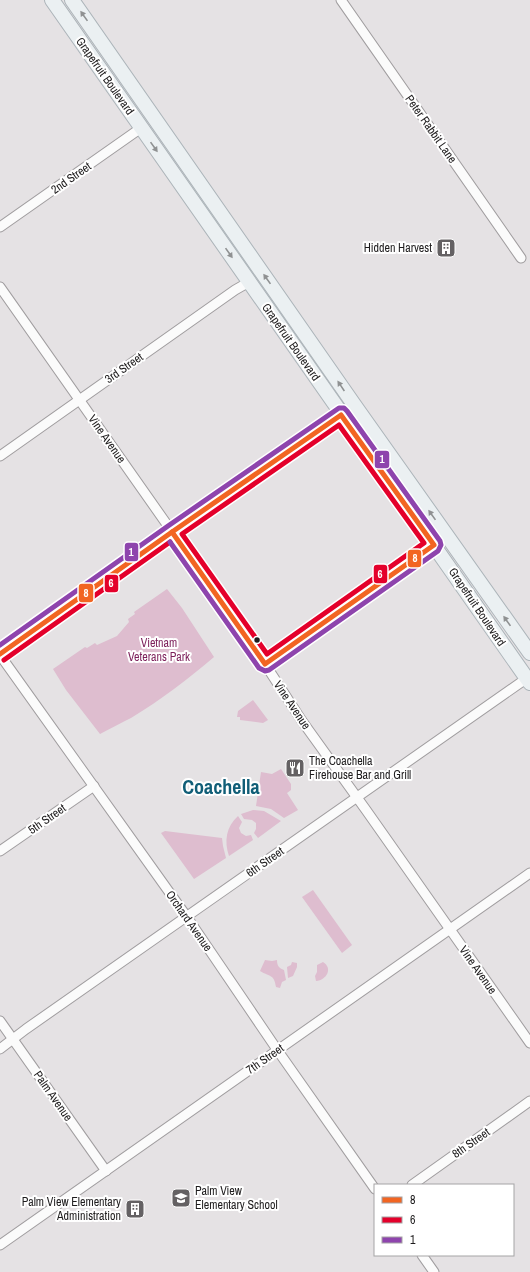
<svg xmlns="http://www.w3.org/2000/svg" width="530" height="1272" font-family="'Archivo Narrow',sans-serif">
<rect width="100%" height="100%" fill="#e5e2e4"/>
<g fill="#debdcf">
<path d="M167,589L182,608L214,657C188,679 161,700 131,718C121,723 111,728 100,734L66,690L53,669L85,647L87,648L95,643L97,645L117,636L129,622L128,619L135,614L134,612Z"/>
<polygon points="253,700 268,720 263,723 240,720 240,717 237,717 238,711"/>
<polygon points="281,769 291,784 291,790 287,793 298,810 284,818 271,809 256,806 261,772 272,774"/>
<polygon points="253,810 264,811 281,821 258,838 254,833 256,829 256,823 252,820 244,819 241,814"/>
<path d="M238,816L242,822L239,828L241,833L246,836L251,835L253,840L229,856C224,841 226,827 238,816Z"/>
<polygon points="165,831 222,838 223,846 226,858 194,879 161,833"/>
<polygon points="313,890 352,945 342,953 302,897"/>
<path d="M265,960L272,961L277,960C277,966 279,968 284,970L286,980L282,982L280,988L276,987C274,974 270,977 260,971Z"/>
<polygon points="292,962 297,963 297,967 293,976 288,978 287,967 291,965"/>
<path d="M323,962C333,968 327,980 316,981L315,976L317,972V965Z"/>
</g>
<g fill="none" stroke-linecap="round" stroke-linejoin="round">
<defs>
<g id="street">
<polyline points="341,0 521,258"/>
<polyline points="0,227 141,128"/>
<polyline points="0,287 265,664 302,721 366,810 530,1043"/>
<polyline points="0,456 235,290 249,282"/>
<polyline points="0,655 187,917 278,1051 375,1189"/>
<polyline points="265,664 434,545"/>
<polyline points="0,851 94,786"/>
<polyline points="0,1021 106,1171"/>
<polyline points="0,1049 26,1029 530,676"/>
<polyline points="412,1185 530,1101"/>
<polyline points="0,1245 530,873"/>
<polyline points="422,1255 434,1272"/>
</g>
<polyline id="secondary" points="0,654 172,532 355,406"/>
<g id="primary">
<polyline points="52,0 530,683"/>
<polyline points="72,0 355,406 530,653"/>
</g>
</defs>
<use href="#street" stroke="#a09d9f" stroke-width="11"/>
<use href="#secondary" stroke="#a09d9f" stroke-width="15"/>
<use href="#primary" stroke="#acb4b9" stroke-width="16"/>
<use href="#street" stroke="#fbfbfb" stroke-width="9"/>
<use href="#secondary" stroke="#f3f6f7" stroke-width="13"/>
<use href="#primary" stroke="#ebf0f2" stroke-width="14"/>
<defs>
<g id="bus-1">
<polygon points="341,415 434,545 265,664 172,532"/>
<polyline points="0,654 172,532"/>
</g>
<g id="bus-2">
<polygon points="339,425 424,543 267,654 182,534"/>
<polyline points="4,660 170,542"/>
</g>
<polyline id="bus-3" points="0,645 168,526 339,408 344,408 347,411 440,541 441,545 438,551 269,670 265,671 259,668 170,542"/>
</defs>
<use href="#bus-1" stroke="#fff" stroke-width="8"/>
<use href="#bus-2" stroke="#fff" stroke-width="8"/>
<use href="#bus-3" stroke="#fff" stroke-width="8"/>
<use href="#bus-1" stroke="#f26522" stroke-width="5"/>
<use href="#bus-2" stroke="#e4002b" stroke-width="5"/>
<use href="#bus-3" stroke="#8e44ad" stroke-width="5"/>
</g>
<defs><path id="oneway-solid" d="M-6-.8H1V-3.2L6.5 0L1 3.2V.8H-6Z"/></defs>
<g fill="#8f9192">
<use href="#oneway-solid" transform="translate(84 16) rotate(-125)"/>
<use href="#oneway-solid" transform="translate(154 147) rotate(55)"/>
<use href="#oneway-solid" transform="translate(229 253) rotate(55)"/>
<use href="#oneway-solid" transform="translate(267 279) rotate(-125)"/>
<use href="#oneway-solid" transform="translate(341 386) rotate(-124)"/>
<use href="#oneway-solid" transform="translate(432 515) rotate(-125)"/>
<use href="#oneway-solid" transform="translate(507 621) rotate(-125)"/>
</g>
<defs>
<symbol id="building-square" viewBox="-11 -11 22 22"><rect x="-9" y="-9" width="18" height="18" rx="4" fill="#646163" stroke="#fff"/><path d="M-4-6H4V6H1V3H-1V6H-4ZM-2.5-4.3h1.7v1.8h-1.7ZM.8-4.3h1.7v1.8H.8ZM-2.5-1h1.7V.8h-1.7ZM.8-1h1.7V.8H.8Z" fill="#fff"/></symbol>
<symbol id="restaurant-square" viewBox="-11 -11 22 22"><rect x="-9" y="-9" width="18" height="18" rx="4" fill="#646163" stroke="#fff"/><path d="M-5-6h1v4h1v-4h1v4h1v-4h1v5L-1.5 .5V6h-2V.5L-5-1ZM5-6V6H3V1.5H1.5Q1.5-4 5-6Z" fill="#fff"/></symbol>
<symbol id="school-square" viewBox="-11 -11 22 22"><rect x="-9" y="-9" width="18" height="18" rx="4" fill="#646163" stroke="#fff"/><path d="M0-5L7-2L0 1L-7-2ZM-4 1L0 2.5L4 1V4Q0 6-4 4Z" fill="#fff"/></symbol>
</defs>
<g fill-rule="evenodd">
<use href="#building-square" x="435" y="237" width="22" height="22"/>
<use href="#restaurant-square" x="284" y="757" width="22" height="22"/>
<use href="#school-square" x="170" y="1187" width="22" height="22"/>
<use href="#building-square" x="124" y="1198" width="22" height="22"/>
</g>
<circle fill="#1e1c1d" stroke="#fff" stroke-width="1.5" cx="257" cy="640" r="3.5"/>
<g text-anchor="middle" stroke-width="4" stroke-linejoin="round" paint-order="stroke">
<g font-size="12" fill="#1e1c1d" stroke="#fff">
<text transform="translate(105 76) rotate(55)" y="4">Grapefruit Boulevard</text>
<text transform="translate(431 129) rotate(55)" y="4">Peter Rabbit Lane</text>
<text transform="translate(71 178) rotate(-35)" y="4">2nd Street</text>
<text transform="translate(291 342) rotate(55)" y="4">Grapefruit Boulevard</text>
<text transform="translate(124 368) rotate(-35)" y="4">3rd Street</text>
<text transform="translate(107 439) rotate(55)" y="4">Vine Avenue</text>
<text transform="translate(477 607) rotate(56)" y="4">Grapefruit Boulevard</text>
<text transform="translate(292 705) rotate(56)" y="4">Vine Avenue</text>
<text transform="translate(47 819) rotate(-35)" y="4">5th Street</text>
<text transform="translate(265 862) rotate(-35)" y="4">6th Street</text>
<text transform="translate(189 921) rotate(55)" y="4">Orchard Avenue</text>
<text transform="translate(478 970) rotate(55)" y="4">Vine Avenue</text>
<text transform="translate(265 1059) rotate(-35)" y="4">7th Street</text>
<text transform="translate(53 1096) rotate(55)" y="4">Palm Avenue</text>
<text transform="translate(471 1143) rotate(-35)" y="4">8th Street</text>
</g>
<g font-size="12" fill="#1e1c1d" stroke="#fff" text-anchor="end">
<text x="432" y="252">Hidden Harvest</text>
<text x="309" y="765" text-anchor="start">The Coachella<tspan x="309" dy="14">Firehouse Bar and Grill</tspan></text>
<text x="195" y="1195" text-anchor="start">Palm View<tspan x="195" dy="14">Elementary School</tspan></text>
<text x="121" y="1206">Palm View Elementary<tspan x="121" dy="14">Administration</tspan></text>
</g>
<g font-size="12" fill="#7c1f5a" stroke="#fff">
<text x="159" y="647">Vietnam<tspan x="159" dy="14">Veterans Park</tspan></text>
</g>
<g font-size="20" font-weight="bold" fill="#115e77" stroke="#fff">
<text x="221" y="794">Coachella</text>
</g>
</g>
<g stroke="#fff" stroke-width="1.5">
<rect x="374" y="450" width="16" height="19" rx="4" fill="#8e44ad"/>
<rect x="124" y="542" width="15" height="20" rx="4" fill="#8e44ad"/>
<rect x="407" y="549" width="15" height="19" rx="4" fill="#f26522"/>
<rect x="373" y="564" width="15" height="20" rx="4" fill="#e4002b"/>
<rect x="104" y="574" width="15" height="19" rx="4" fill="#e4002b"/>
<rect x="78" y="583" width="16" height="20" rx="4" fill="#f26522"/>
</g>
<g font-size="11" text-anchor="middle" font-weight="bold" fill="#fff">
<text x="382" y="463">1</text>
<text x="131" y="556">1</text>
<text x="415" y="562">8</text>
<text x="380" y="578">6</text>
<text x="111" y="587">6</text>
<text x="86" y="597">8</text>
</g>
<rect x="374" y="1184" width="140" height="72" fill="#ffffff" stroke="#a5a4a5"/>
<rect x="382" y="1197" width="20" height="6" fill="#f26522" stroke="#a5a4a5"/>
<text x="410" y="1204" font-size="12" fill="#1e1c1d">8</text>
<rect x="382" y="1217" width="20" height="6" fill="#e4002b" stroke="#a5a4a5"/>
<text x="410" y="1224" font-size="12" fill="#1e1c1d">6</text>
<rect x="382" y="1237" width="20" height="6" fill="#8e44ad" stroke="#a5a4a5"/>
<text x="410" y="1244" font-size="12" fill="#1e1c1d">1</text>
</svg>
